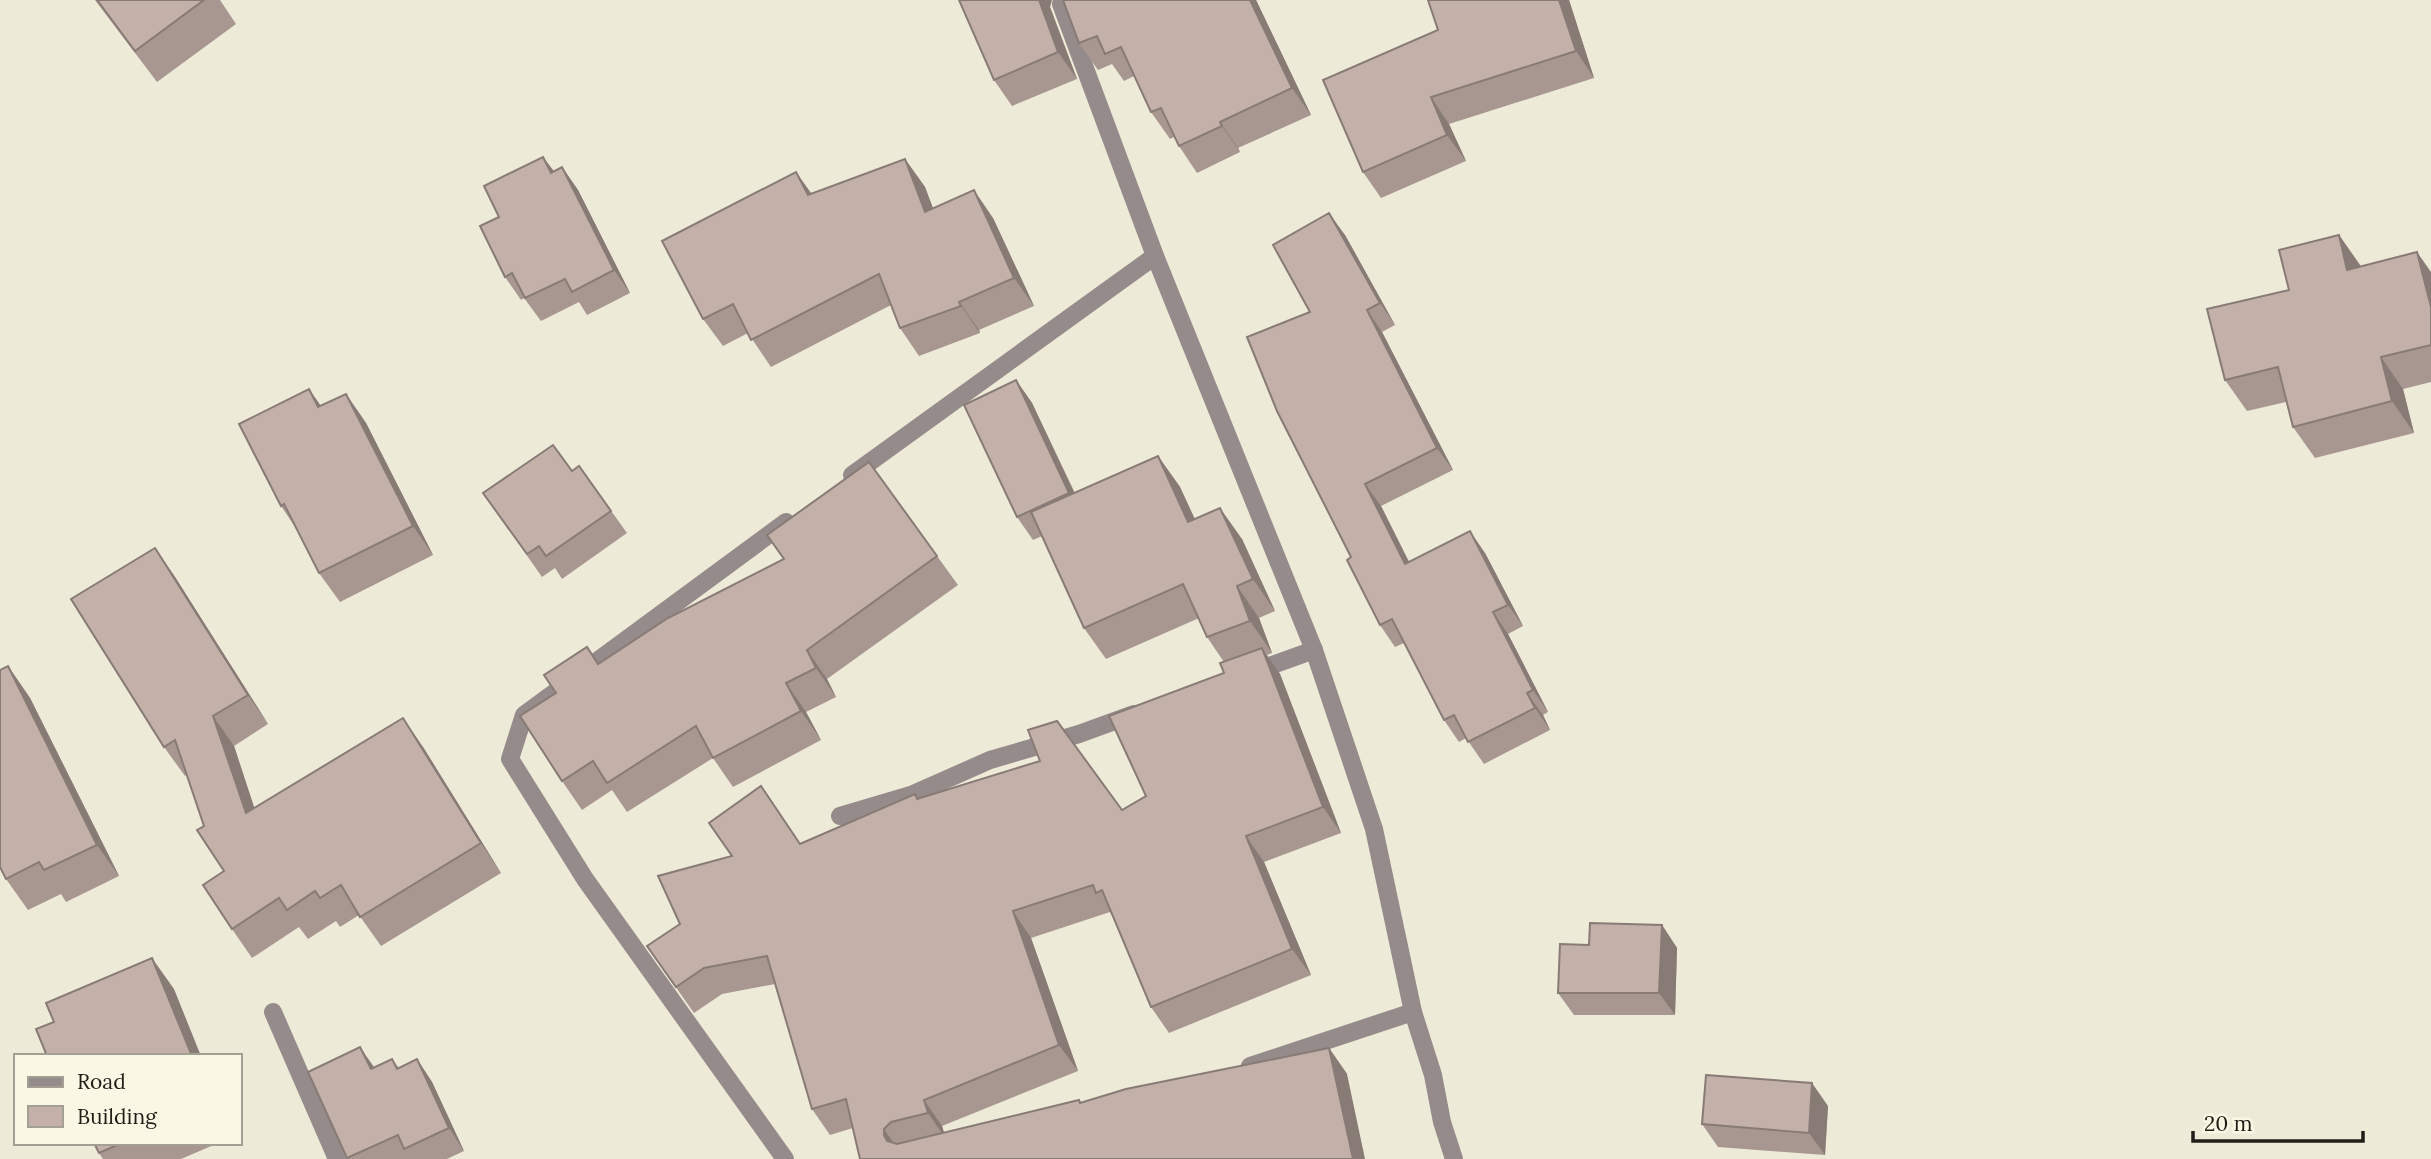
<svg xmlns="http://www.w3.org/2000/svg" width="2431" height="1159" font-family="Lora,serif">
<rect width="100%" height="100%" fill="#eeead8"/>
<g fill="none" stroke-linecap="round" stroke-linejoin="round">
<g stroke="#948b8a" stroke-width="18">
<polyline points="1061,4 1155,256 1314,650 1374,829 1413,1012 1433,1075 1442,1122 1454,1159"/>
<polyline points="852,475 1155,256"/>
<polyline points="1253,672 1314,650"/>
<polyline points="840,816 911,795 990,760 1079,734 1134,714"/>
<polyline points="273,1012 337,1159"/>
<polyline points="1250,1066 1413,1012"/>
<polyline points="785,1159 585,879 510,759 524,715 786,522"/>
</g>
</g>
<g fill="#a89791">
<polygon points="95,0 220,0 236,24 157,82"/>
<polygon points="1063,0 1256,0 1311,115 1238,148 1240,152 1197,173 1179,146 1174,137 1170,139 1151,112 1134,76 1124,81 1112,64 1098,70 1079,43"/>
<polygon points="1569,0 1594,78 1449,124 1466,161 1381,198 1363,172 1438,30"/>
<polygon points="1050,7 1077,79 1012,106 994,80"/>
<polygon points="543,157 554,171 562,167 578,190 630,293 587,315 579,302 541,321 524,298 521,300 505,277 499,217"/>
<polygon points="905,159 925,187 933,209 993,218 1034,306 979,330 980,333 919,356 900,328 891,305 771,367 748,333 723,346 703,319 811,194"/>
<polygon points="1345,235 1395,325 1382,332 1453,470 1381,506 1409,562 1485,553 1523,626 1508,634 1548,712 1543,715 1550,730 1484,764 1466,738 1459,742 1444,720 1404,643 1395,647 1380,625 1351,557 1310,312"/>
<polygon points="2339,235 2361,266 2431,272 2431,382 2403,389 2414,433 2315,458 2293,427 2286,402 2247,411 2225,380 2289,290"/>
<polygon points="1016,380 1032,403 1075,493 1158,456 1180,487 1195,519 1242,539 1275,611 1259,618 1272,653 1267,655 1280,674 1341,833 1264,862 1311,975 1169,1033 1151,1007 1113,917 1110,912 1031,938 1078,1071 942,1126 944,1133 1079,1100 1081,1102 1329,1048 1347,1074 860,1159 853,1128 830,1135 812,1109 775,984 722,994 694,1013 647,946 800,843 915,794 918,798 1122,810 1146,796 1224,673 1224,662 1207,637 1199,618 1106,659 1084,628 1042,536 1033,540 1017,517"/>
<polygon points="309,389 321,406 346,394 366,423 433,555 340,602 319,573 298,531 281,506"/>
<polygon points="579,466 627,533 562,579 555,568 542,577 483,493 572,471"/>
<polygon points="767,535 937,556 958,585 827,679 836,697 806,712 821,740 733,787 713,758 627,812 612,790 582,810 562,781 556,693 599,664 784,559"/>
<polygon points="155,548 175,577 268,724 234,746 254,808 423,747 501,873 381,946 359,915 340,927 336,921 308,939 299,927 252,958 232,929 224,871 204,826 187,774 185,776 164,747"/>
<polygon points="8,666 30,698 119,876 66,902 61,894 28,910 6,879"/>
<polygon points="1662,925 1677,948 1675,1015 1574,1015 1558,993 1589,945"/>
<polygon points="392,1059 399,1068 417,1059 432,1082 464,1151 447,1159 348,1159 308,1072 374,1067"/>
<polygon points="1828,1106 1825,1155 1718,1147 1702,1124"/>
<polygon points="94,1143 215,1143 216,1144 181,1159 103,1159 99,1153"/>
</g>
<g fill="#887b76">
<polygon points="1039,0 1052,0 1050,7 1077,79 1058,52"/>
<polygon points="1250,0 1256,0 1311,115 1292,88"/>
<polygon points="1559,0 1569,0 1594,78 1576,51"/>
<polygon points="1431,97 1449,124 1466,161 1447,135"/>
<polygon points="1220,122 1238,148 1240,152 1222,126"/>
<polygon points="543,157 559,179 551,173"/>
<polygon points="905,159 925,187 945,240 925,212"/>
<polygon points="562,167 578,190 630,293 614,270"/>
<polygon points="796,172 816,200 808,195"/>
<polygon points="974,190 993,218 1034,306 1014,278"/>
<polygon points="1329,213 1345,235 1395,325 1380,303"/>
<polygon points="2339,235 2361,267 2347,270"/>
<polygon points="2417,252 2431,272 2431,307"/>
<polygon points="959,302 979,330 980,333 961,306"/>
<polygon points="1367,310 1382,332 1453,470 1437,448"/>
<polygon points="2381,357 2403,389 2414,433 2392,401"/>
<polygon points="1016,380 1032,403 1085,516 1069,493"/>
<polygon points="309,389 329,418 318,407"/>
<polygon points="346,394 366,423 433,555 413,526"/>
<polygon points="1158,456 1180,487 1210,553 1188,522"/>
<polygon points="1365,484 1381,506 1421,586 1405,564"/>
<polygon points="1220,508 1242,539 1275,611 1253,579"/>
<polygon points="1470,531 1485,553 1523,626 1508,605"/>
<polygon points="155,548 175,577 268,724 248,695"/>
<polygon points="1237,586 1259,618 1272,653 1250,621"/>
<polygon points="1493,612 1508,634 1548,712 1533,690"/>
<polygon points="1262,648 1280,674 1341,833 1323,807"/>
<polygon points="807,650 827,679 836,697 816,668"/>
<polygon points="8,666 30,698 119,876 97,845"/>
<polygon points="786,683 806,712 821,740 801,711"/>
<polygon points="1527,693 1543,715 1550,730 1535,708"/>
<polygon points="213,716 234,746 266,843 246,813"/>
<polygon points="403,718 423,747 501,873 481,843"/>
<polygon points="1246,836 1264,862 1311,975 1292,949"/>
<polygon points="1013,911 1031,938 1078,1071 1059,1045"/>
<polygon points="1662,925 1677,948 1675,1015 1659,993"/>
<polygon points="152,958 174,989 201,1056 192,1056"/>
<polygon points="360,1047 376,1070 371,1069"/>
<polygon points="1329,1048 1347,1074 1365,1159 1353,1159"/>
<polygon points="417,1059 432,1082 464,1151 449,1128"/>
<polygon points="1812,1083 1828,1106 1825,1155 1809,1133"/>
<polygon points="924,1100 942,1126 946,1139 928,1113"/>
<polygon points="884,1129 902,1155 887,1141 884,1135"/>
</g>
<g fill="#c3b0a9" stroke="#887b76" stroke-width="2">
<polygon points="97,0 204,0 135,51"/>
<polygon points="959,0 1039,0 1058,52 994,80"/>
<polygon points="1063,0 1250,0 1292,88 1220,122 1222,126 1179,146 1161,108 1151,112 1121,47 1105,54 1097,36 1079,43"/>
<polygon points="1428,0 1559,0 1576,51 1431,97 1447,135 1363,172 1323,80 1438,30"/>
<polygon points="543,157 551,173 562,167 614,270 572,292 565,279 525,298 512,273 505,277 480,226 499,217 484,186"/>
<polygon points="905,159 925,212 974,190 1014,278 959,302 961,306 900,328 879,274 751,340 733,304 703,319 662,241 796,172 808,195"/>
<polygon points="1329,213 1380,303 1367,310 1437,448 1365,484 1405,564 1470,531 1508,605 1493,612 1533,690 1527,693 1535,708 1468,742 1454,715 1444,720 1392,619 1380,625 1347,560 1351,557 1277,411 1247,337 1310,312 1273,245"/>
<polygon points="2339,235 2347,270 2417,252 2431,307 2431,345 2381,357 2392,401 2293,427 2278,367 2225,380 2207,309 2289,290 2279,250"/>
<polygon points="1016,380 1069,493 1017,517 964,405"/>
<polygon points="309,389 318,407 346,394 413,526 319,573 284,504 281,506 239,424"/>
<polygon points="553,445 572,471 579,466 611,511 546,556 539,546 527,554 483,493"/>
<polygon points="1158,456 1188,522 1220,508 1253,579 1237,586 1250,621 1207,637 1183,584 1084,628 1031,512"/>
<polygon points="869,462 937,556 807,650 816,668 786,683 801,711 713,758 696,726 607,783 593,761 562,781 520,716 556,693 544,675 587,647 598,664 668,618 784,559 767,535"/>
<polygon points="155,548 248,695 213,716 246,813 403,718 481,843 360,917 341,885 320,898 315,891 287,910 279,898 232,929 203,885 224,871 197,830 204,826 175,740 164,747 71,599"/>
<polygon points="1262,648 1323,807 1246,836 1292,949 1151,1007 1102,890 1096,893 1093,885 1013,911 1059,1045 924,1100 928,1113 891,1122 884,1129 884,1135 887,1141 897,1144 1079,1100 1080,1103 1126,1089 1329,1048 1353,1159 860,1159 846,1099 812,1109 767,956 704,968 676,987 647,946 680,924 658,876 732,856 709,823 761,786 800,844 915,794 917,799 1040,761 1028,730 1057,721 1122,810 1146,796 1109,716 1224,673 1220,663"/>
<polygon points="8,666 97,845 44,870 39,862 6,879 0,867 0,670"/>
<polygon points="1590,923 1662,925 1659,993 1558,993 1560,944 1589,945"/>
<polygon points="152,958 192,1056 47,1056 36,1029 54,1022 46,1003"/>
<polygon points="360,1047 371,1069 392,1059 397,1069 417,1059 449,1128 404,1149 398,1135 347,1158 308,1072"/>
<polygon points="1706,1075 1812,1083 1809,1133 1702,1124"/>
<polygon points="94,1143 122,1143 99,1153"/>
</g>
<rect x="14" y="1054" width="228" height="91" fill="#fbf7e5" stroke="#a3a093" stroke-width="2"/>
<rect x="28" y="1077" width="35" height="10" fill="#948b8a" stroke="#a3a093" stroke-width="2"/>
<text x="77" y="1089" font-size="21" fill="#1f1e17">Road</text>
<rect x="28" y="1106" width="35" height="21" fill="#c3b0a9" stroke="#a3a093" stroke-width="2"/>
<text x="77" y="1124" font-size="21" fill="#1f1e17">Building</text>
<path d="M2193 1131v10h170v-10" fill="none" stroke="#1f1e17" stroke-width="3.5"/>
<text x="2204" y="1131" font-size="21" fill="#1f1e17" stroke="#fbf7e5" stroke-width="5" paint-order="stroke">20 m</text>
</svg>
